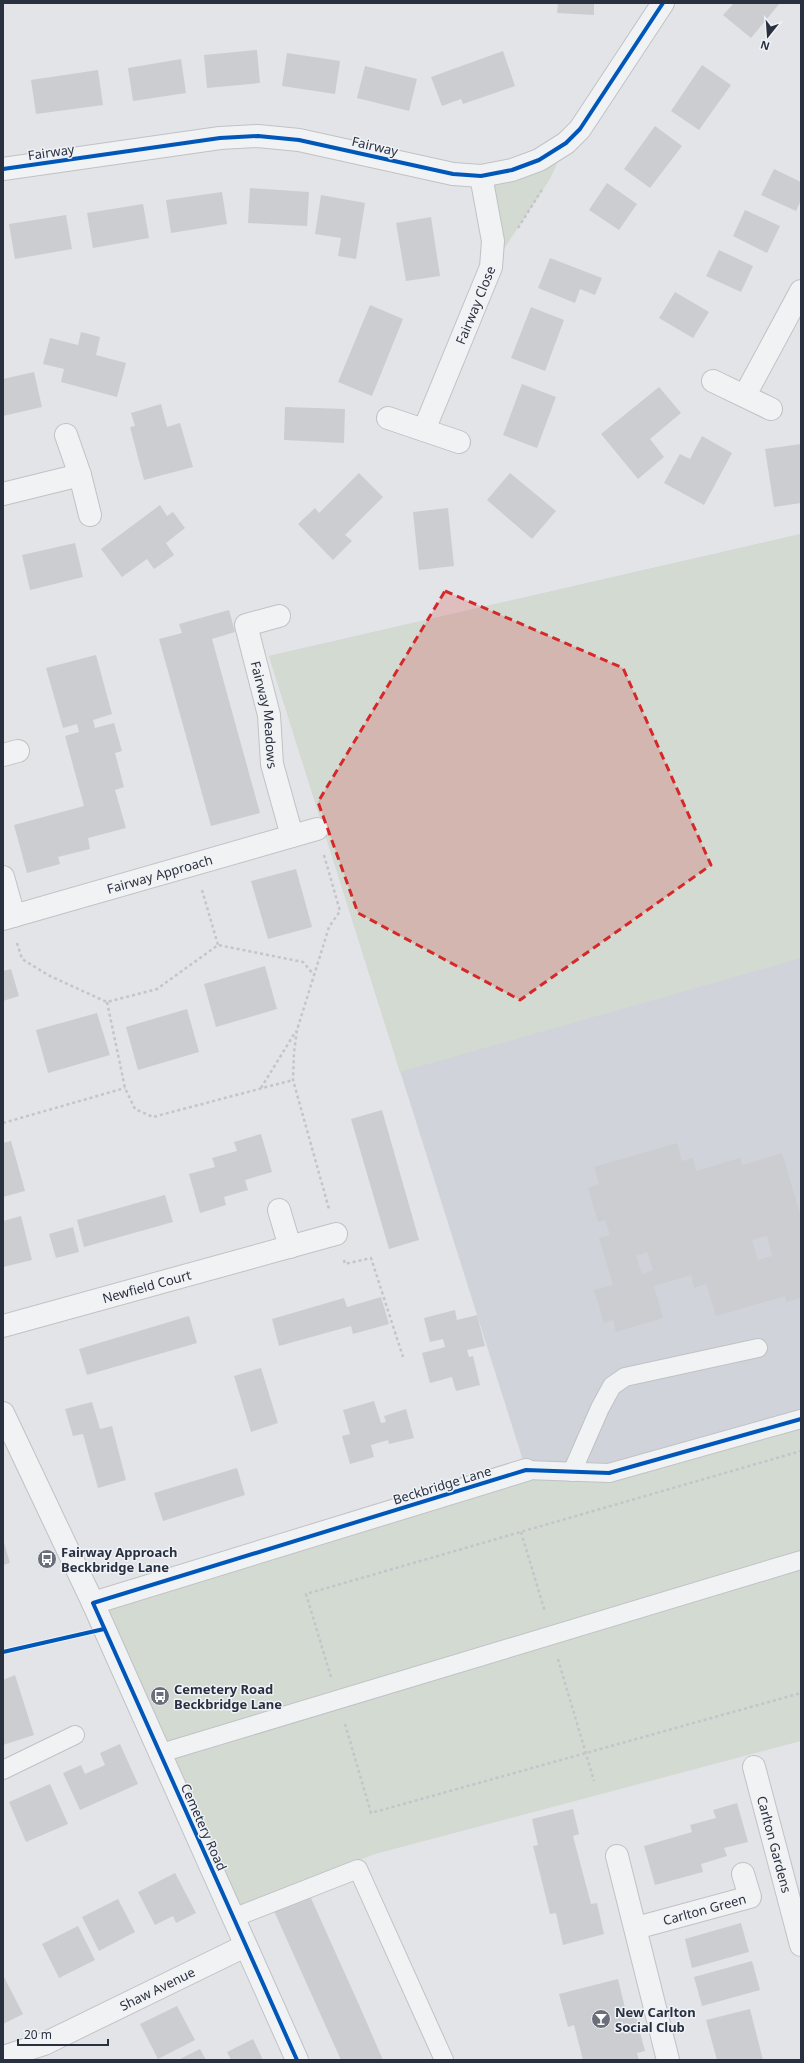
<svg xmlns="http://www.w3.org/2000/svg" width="804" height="2063" font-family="'Noto Sans',sans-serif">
<rect width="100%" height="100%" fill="#e2e4e7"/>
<polygon fill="#d0d3da" points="801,534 801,1419 609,1473 526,1470 269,656"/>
<g fill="#d2dad2">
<polygon points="566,143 550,179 500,255 481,176"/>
<polygon points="801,534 801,958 400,1072 269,656"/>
<polygon points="801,1419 801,1741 375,1854 229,1910 93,1603 526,1470 609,1473"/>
</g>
<g fill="#cccdd0" fill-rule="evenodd">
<polygon points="558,3 594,3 594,15 557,13"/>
<polygon points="734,3 780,3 751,38 723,15"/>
<polygon points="257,50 260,83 207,88 204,55"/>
<polygon points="503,51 515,86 463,104 461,99 442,106 431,77"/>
<polygon points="287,53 340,61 335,94 282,86"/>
<polygon points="181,59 186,93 133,101 128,68"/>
<polygon points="702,65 731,85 699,130 671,111"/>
<polygon points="365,66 417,79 409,111 357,98"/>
<polygon points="98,70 103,105 36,114 31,80"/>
<polygon points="655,126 682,146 650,188 624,169"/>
<polygon points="774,169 801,182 801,200 796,211 761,195"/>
<polygon points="607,183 637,204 619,230 589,210"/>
<polygon points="250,188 309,192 307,226 248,223"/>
<polygon points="222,192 227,224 171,233 166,200"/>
<polygon points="321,195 365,203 356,259 338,256 341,238 315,234"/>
<polygon points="143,204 149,238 93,248 87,213"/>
<polygon points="745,210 780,226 767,253 733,236"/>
<polygon points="66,215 72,249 15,259 9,224"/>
<polygon points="431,217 440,276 406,281 396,223"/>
<polygon points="719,250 753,266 741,292 706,276"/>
<polygon points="550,258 602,278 595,295 580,289 575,303 538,288"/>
<polygon points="675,292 709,312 693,338 659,318"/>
<polygon points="370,305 403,319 372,396 338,382"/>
<polygon points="531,307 564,320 545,371 511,358"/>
<polygon points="81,332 100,337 96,355 126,363 117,397 61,382 64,369 43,364 50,338 78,345"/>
<polygon points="34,372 42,407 3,416 3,379"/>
<polygon points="522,384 556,397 537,448 503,435"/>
<polygon points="659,387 681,413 650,439 664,457 638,479 601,434"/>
<polygon points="161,404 167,427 180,423 193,467 144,480 130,427 135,426 131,413"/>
<polygon points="285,407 345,409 344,443 284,440"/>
<polygon points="702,436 732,453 704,505 664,483 680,454 690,459"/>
<polygon points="801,444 801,503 774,507 765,449"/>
<polygon points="359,473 383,497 345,535 352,541 333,560 298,524 315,508 319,513"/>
<polygon points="510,473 556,511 532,539 487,500"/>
<polygon points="160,505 167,516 173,512 185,528 166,543 174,555 154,569 147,559 122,577 101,549"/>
<polygon points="448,508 454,566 419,570 413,512"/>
<polygon points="75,543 83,577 30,590 22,555"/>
<polygon points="229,610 235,632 212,639 260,813 211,826 159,639 182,633 179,624"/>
<polygon points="96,655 112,714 93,720 95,728 114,723 122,751 115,753 124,787 115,790 126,828 88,838 90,849 58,857 60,864 27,873 14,825 84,806 65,736 79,732 77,724 63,728 46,668"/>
<polygon points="296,869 312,927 268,939 251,881"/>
<polygon points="265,966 277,1009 216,1027 204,984"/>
<polygon points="11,969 19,996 3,1001 3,971"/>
<polygon points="187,1009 199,1052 138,1070 126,1027"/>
<polygon points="97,1013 110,1055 48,1073 36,1030"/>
<polygon points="382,1110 419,1240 389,1249 351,1119"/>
<polygon points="261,1134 272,1172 245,1180 248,1190 224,1197 226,1205 200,1213 189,1174 215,1167 212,1158 237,1151 234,1142"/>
<polygon points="11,1141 25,1191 3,1197 3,1143"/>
<path d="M677,1143L682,1161L693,1158L696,1171L740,1158L742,1165L782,1153L801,1217V1298L786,1302L785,1296L716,1316L706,1284L694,1288L691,1275L654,1286L663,1318L616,1332L613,1320L604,1323L594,1290L613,1285L599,1238L610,1235L605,1220L598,1222L588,1188L599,1184L594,1167ZM767,1236L772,1256L758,1260L752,1240ZM647,1252L653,1270L642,1274L636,1256Z"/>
<polygon points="165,1195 173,1222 84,1247 77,1220"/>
<polygon points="21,1216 32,1260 3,1267 3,1221"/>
<polygon points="73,1227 79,1252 56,1258 49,1234"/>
<polygon points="381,1297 389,1324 353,1334 351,1326 279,1346 272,1319 344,1298 347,1307"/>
<polygon points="455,1310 457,1320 477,1315 485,1346 467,1350 469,1357 473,1356 480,1385 456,1391 452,1377 430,1383 422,1353 445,1347 443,1339 430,1342 424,1318"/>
<polygon points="189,1316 197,1343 87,1375 79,1349"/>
<polygon points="261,1368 278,1423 251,1432 234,1376"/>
<polygon points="374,1401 381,1423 386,1422 384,1416 406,1409 414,1438 389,1444 388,1440 371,1445 374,1457 350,1464 342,1436 350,1434 343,1410"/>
<polygon points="92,1402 100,1429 112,1426 126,1480 98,1488 83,1434 73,1436 65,1409"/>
<polygon points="237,1468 245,1495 163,1521 154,1493"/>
<polygon points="3,1539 10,1563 3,1565"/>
<polygon points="15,1675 34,1735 3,1745 3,1680"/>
<polygon points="120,1744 138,1784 80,1810 63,1773 81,1765 85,1774 105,1765 100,1753"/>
<polygon points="50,1784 68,1824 26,1842 9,1802"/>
<polygon points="737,1803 748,1842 724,1848 727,1856 701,1864 703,1872 655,1885 644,1846 692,1832 690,1825 716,1818 713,1810"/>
<polygon points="573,1809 579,1834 573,1836 591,1904 597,1903 604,1934 563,1945 556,1913 550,1914 533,1846 538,1845 532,1819"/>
<polygon points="175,1873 196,1913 176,1923 173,1916 155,1925 138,1892"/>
<polygon points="310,1896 360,2007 383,2060 341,2060 274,1911"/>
<polygon points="118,1899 135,1932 99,1951 82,1917"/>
<polygon points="741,1923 749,1952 692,1968 685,1939"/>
<polygon points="78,1926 95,1960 59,1978 42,1944"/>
<polygon points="752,1961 760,1990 702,2006 694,1977"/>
<polygon points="3,1975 23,2014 3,2024"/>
<polygon points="618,1979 626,2012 634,2010 645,2051 637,2053 639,2060 583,2060 574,2025 568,2027 559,1994"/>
<polygon points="177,2006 195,2040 158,2059 140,2024"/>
<polygon points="750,2009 763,2060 717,2060 706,2020"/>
<polygon points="253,2039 263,2060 231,2060 227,2052"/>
<polygon points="200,2049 206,2060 178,2060"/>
</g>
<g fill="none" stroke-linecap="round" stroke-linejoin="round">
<defs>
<g id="service">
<polyline points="526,1470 609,1473 801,1419"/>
<polyline points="572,1472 600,1408 612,1386 625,1377 758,1348"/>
<polyline points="161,1753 801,1560"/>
<polyline points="3,1770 75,1735"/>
<polyline points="233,1918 358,1869 444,2060"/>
</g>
<g id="minor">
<polyline points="3,169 220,138 258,136 299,140 453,174 481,176 512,170 539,160 566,143 580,129 663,3"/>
<polyline points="713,381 771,409"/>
<polyline points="745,395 801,291"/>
<polyline points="388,418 459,442"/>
<path id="s1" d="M424,430L491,267L493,241L481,176"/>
<polyline points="66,435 80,475 90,515"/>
<polyline points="3,494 80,475"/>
<path id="s2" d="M279,616L246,625L269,715L272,764L292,836"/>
<polyline points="3,755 18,751"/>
<polyline points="3,877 14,916"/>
<path id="s3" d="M3,919L317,829"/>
<polyline points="279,1210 290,1247"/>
<path id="s4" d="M3,1326L336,1234"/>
<polyline points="3,1413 93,1603 297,2060"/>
<polyline points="93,1603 526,1470"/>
<path id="s5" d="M754,1767L801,1945"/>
<polyline points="617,1856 668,2060"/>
<path id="s6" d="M636,1928L750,1897L743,1874"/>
<path id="s7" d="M3,2057L44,2044L245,1946"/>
</g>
</defs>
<use href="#service" stroke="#c0c2c5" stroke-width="20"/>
<use href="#minor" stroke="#c0c2c5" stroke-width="24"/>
<g stroke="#c4c5ca" stroke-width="2.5" stroke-dasharray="3 3" stroke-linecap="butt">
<polyline points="518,228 543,188"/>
<polyline points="324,855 340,911 329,927 297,1030 294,1052 293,1080 329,1209"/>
<polyline points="202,890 218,945"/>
<polyline points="17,943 22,959 48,975 107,1002 157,989 218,945 303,962 314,975"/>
<polyline points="107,1002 125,1088 135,1109 153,1117 293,1080"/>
<polyline points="261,1088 296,1031"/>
<polyline points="3,1123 125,1088"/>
<polyline points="344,1260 345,1264 371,1258 403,1357"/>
<polyline points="521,1532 545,1612"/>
<polyline points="558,1659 594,1781"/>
<polyline points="331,1677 306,1594 801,1451"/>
<polyline points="345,1724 371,1813 801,1693"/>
</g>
<use href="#service" stroke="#f1f2f4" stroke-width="18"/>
<use href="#minor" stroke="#f1f2f4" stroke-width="22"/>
<defs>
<g id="cycleway">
<polyline points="3,169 220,138 258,136 299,140 453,174 481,176 512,170 539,160 566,143 580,129 663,3"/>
<polyline points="3,1652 104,1629"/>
<polyline points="297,2060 93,1603 526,1470 609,1473 801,1419"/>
</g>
</defs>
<use href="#cycleway" stroke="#eff2f6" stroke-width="6"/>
<use href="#cycleway" stroke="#0057b8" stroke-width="4"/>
</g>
<path fill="#d62828" fill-opacity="0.2" stroke="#d62828" stroke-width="3" stroke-dasharray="8 5" stroke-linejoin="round" d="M445,591L623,668L711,865L520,1000L358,913L318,802Z"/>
<defs>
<symbol id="bus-disc" viewBox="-11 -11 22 22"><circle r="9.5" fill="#6a6f7a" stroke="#eff2f6"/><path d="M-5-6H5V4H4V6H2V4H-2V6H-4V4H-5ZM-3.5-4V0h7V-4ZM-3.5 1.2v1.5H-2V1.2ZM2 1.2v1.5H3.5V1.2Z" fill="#fff"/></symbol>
<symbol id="bar-disc" viewBox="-11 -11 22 22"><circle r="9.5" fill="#6a6f7a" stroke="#eff2f6"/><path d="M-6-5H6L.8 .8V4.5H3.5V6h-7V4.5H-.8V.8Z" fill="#fff"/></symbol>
</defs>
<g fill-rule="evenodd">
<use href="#bus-disc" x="36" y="1548" width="22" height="22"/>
<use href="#bus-disc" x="149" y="1685" width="22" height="22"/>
<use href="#bar-disc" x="590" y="2008" width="22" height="22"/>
</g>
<g text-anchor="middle" stroke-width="3" stroke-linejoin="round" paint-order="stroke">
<g font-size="13" fill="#293040" stroke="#eff2f6">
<text transform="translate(375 146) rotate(13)" y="5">Fairway</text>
<text transform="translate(51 152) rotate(-8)" y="5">Fairway</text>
<text dy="5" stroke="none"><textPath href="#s1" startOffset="135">Fairway Close</textPath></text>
<text dy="5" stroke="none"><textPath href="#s2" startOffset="126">Fairway Meadows</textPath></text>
<text dy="5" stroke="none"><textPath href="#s3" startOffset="163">Fairway Approach</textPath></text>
<text dy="5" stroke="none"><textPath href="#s4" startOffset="149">Newfield Court</textPath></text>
<text transform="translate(442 1485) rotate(-17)" y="5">Beckbridge Lane</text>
<text transform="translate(204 1827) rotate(66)" y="5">Cemetery Road</text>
<text dy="5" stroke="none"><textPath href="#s5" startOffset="80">Carlton Gardens</textPath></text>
<text dy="5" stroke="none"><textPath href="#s6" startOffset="71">Carlton Green</textPath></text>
<text dy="5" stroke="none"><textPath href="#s7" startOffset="169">Shaw Avenue</textPath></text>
</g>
<g font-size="13" font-weight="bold" fill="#293040" stroke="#eff2f6" text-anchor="start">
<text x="61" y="1557">Fairway Approach<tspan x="61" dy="15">Beckbridge Lane</tspan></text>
<text x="174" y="1694">Cemetery Road<tspan x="174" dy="15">Beckbridge Lane</tspan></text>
<text x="615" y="2017">New Carlton<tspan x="615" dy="15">Social Club</tspan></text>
</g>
</g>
<rect width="804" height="2063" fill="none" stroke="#293040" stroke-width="8"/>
<g transform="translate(768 36) rotate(197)" stroke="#eff2f6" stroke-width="3" paint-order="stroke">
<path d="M0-3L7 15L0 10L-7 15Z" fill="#293040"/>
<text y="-6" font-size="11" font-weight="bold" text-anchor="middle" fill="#293040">N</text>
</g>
<path d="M18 2039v6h90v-6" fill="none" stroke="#293040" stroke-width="2"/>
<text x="24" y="2039" font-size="12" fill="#293040" stroke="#eff2f6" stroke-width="3" paint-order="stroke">20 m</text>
</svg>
